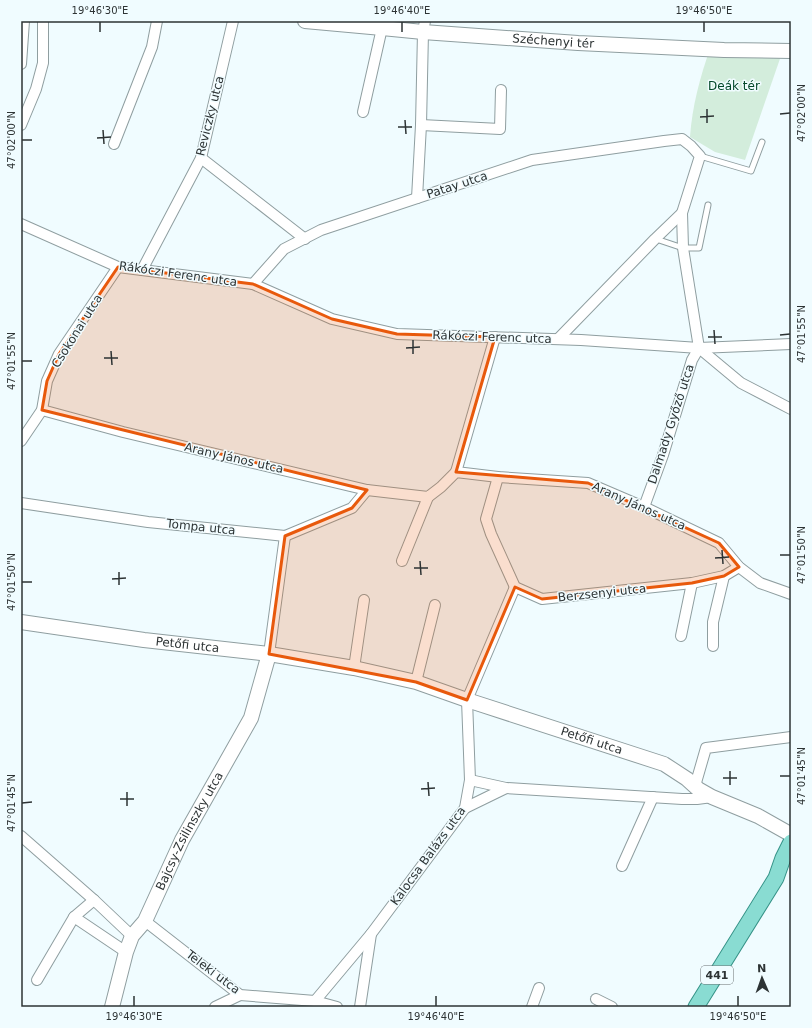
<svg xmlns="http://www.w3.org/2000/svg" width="812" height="1028" font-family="'DejaVu Sans',sans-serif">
<rect width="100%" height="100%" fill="#f0fcff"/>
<path fill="#d3eddc" d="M710,49L783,50L745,160L715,152L690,137C692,107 700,77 710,49Z"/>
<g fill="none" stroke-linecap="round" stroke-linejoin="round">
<defs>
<g id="lane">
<polyline points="700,156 751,171 762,142"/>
<polyline points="656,239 683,248 699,248 708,205"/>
</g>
<g id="street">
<polyline points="21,64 24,21"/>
<polyline points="363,112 382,28"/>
<polyline points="21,125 36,89 43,63 43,21"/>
<polyline points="421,125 500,129 501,90"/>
<polyline points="114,144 152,47 157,21"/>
<polyline points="201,158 305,239"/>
<polyline points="417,198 421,125 423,32 425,21"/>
<polyline points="21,224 118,267 253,284 332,319 397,334 581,340 699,348 791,344"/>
<polyline points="142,270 201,158 233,21"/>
<polyline points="253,284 284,249 321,230 532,160 664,141 682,139 691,146 700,156 682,213 683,248 699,348 692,360 663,455 644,507"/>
<polyline points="558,339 655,239 682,213"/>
<polyline points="699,348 741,383 791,409"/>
<polyline points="42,410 123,432 367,490 428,497 441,487 456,472 498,477 588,483 644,507 719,543 739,567 760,583 791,594"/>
<polyline points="21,441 42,410 47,381 59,354 118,267"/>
<polyline points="456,472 495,337"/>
<polyline points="498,477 486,519 491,534 515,587 542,599 692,583 724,576 739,567"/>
<polyline points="21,503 148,522 285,536 352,508 367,490"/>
<polyline points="402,561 428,497"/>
<polyline points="681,636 692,583"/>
<polyline points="713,646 713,622 724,576"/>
<polyline points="269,654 285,536"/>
<polyline points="354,668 364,600"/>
<polyline points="416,682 435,605"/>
<polyline points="470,780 506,788 682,799 697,799 712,797"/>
<polyline points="695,786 706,748 791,737"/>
<polyline points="465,808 506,788"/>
<polyline points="21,836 94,900 132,936"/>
<polyline points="622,866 653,797"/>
<polyline points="74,917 126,952"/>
<polyline points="145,921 240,995 315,1001 337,1007"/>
<polyline points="37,980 74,917 94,900"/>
<polyline points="596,999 612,1007"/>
<polyline points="315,1001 371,934 465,808 470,780 467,700 515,587"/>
<polyline points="215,1007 240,995"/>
<polyline points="360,1007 371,934"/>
<polyline points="532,1007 539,988"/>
</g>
<g id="secondary">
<path id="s1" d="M305,21L382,28L423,32L578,43L724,50L791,51"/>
<path id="s2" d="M21,622L144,640L269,654L354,668L416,682L467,700L664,764L687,779L698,789L712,797L758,816L790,834"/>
<path id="s3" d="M112,1007L126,952L132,936L145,921L182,840L251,718L269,654"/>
</g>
<polyline id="primary" points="696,1007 776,878 783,858 791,842"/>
</defs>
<use href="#lane" stroke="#8f9ea0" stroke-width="7"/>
<use href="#street" stroke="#8f9ea0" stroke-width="12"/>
<use href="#secondary" stroke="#8f9ea0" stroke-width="16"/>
<use href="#primary" stroke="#359287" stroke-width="17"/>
<use href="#lane" stroke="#fff" stroke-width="5"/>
<use href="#street" stroke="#fff" stroke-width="10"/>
<use href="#secondary" stroke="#fff" stroke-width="14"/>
<use href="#primary" stroke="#89dcd2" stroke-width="15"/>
</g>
<path fill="#e8590c" fill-opacity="0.2" stroke="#e8590c" stroke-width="3" stroke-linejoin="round" d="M118,267L253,284L332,319L397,334L495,337L456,472L588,483L719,543L739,567L724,576L692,583L542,599L515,587L467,700L416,682L269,654L285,536L352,508L367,490L42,410L47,381L59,354Z"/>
<path fill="none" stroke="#2d3334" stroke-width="1.5" d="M100,22V32M402,22V32M704,22V32M707,109V123M780,114L790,113M700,117L714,116M405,120L406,134M398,127H412M103,130L104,144M97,138L111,137M22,140H32M714,330L715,344M780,335L790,334M708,337H722M413,340V354M406,348L420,347M111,351L112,365M104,358H118M22,361H32M722,550L723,564M780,555H790M715,558L729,557M420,561L421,575M414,568H428M119,572V585M112,579L126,578M22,582H32M730,771V785M780,776H790M723,778H737M428,782L429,796M421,789L435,788M127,792V806M120,799H134M22,803L32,802M134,996V1006M436,996V1006M738,996V1006"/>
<g text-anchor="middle" stroke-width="3" stroke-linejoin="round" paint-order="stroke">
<rect fill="#f0fcff" stroke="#686f71" stroke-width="1" x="701" y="966" width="32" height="18" rx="3"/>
<g font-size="11" font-weight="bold" fill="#2d3334">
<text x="717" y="979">441</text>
</g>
<g font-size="12" fill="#2d3334" stroke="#f0fcff">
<text dy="4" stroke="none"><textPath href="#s1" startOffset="249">Széchenyi tér</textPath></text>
<text transform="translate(210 116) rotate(-76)" y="4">Reviczky utca</text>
<text transform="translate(457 185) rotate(-18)" y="4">Patay utca</text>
<text transform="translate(178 274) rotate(8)" y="4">Rákóczi Ferenc utca</text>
<text transform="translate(77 331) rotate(-58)" y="4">Csokonai utca</text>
<text transform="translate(492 337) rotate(2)" y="4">Rákóczi Ferenc utca</text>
<text transform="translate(671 424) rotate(-72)" y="4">Dalmady Győző utca</text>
<text transform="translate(234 458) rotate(13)" y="4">Arany János utca</text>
<text transform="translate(639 506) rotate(24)" y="4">Arany János utca</text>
<text transform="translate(201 527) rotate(6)" y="4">Tompa utca</text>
<text transform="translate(602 593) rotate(-6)" y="4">Berzsenyi utca</text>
<text dy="4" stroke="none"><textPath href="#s2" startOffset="168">Petőfi utca</textPath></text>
<text dy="4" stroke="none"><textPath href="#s2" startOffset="585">Petőfi utca</textPath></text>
<text dy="4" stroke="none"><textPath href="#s3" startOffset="194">Bajcsy-Zsilinszky utca</textPath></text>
<text transform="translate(428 856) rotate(-54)" y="4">Kalocsa Balázs utca</text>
<text transform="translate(213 972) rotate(37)" y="4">Teleki utca</text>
</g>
<g font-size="12" fill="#014728" stroke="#f0fcff">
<text x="734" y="90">Deák tér</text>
</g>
</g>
<rect width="812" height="1028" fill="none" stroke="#f0fcff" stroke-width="44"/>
<g transform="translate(762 978) rotate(358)" stroke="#f0fcff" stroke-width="3" paint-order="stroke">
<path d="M0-3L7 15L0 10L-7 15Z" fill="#2d3334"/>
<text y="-6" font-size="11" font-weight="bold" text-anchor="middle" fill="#2d3334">N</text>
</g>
<rect x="22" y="22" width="768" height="984" fill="none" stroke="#2d3334" stroke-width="1.5"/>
<g font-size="10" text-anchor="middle" fill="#2d3334">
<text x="100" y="14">19°46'30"E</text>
<text x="402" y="14">19°46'40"E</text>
<text x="704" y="14">19°46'50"E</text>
<text transform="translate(801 113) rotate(-90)" y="4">47°02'00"N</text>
<text transform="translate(11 140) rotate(-90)" y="4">47°02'00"N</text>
<text transform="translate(801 334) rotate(-90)" y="4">47°01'55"N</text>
<text transform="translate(11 361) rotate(-90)" y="4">47°01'55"N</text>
<text transform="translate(801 555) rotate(-90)" y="4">47°01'50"N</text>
<text transform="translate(11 582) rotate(-90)" y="4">47°01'50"N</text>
<text transform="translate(801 776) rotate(-90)" y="4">47°01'45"N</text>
<text transform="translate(11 803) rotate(-90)" y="4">47°01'45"N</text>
<text x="134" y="1020">19°46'30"E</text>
<text x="436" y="1020">19°46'40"E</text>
<text x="738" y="1020">19°46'50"E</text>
</g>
</svg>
